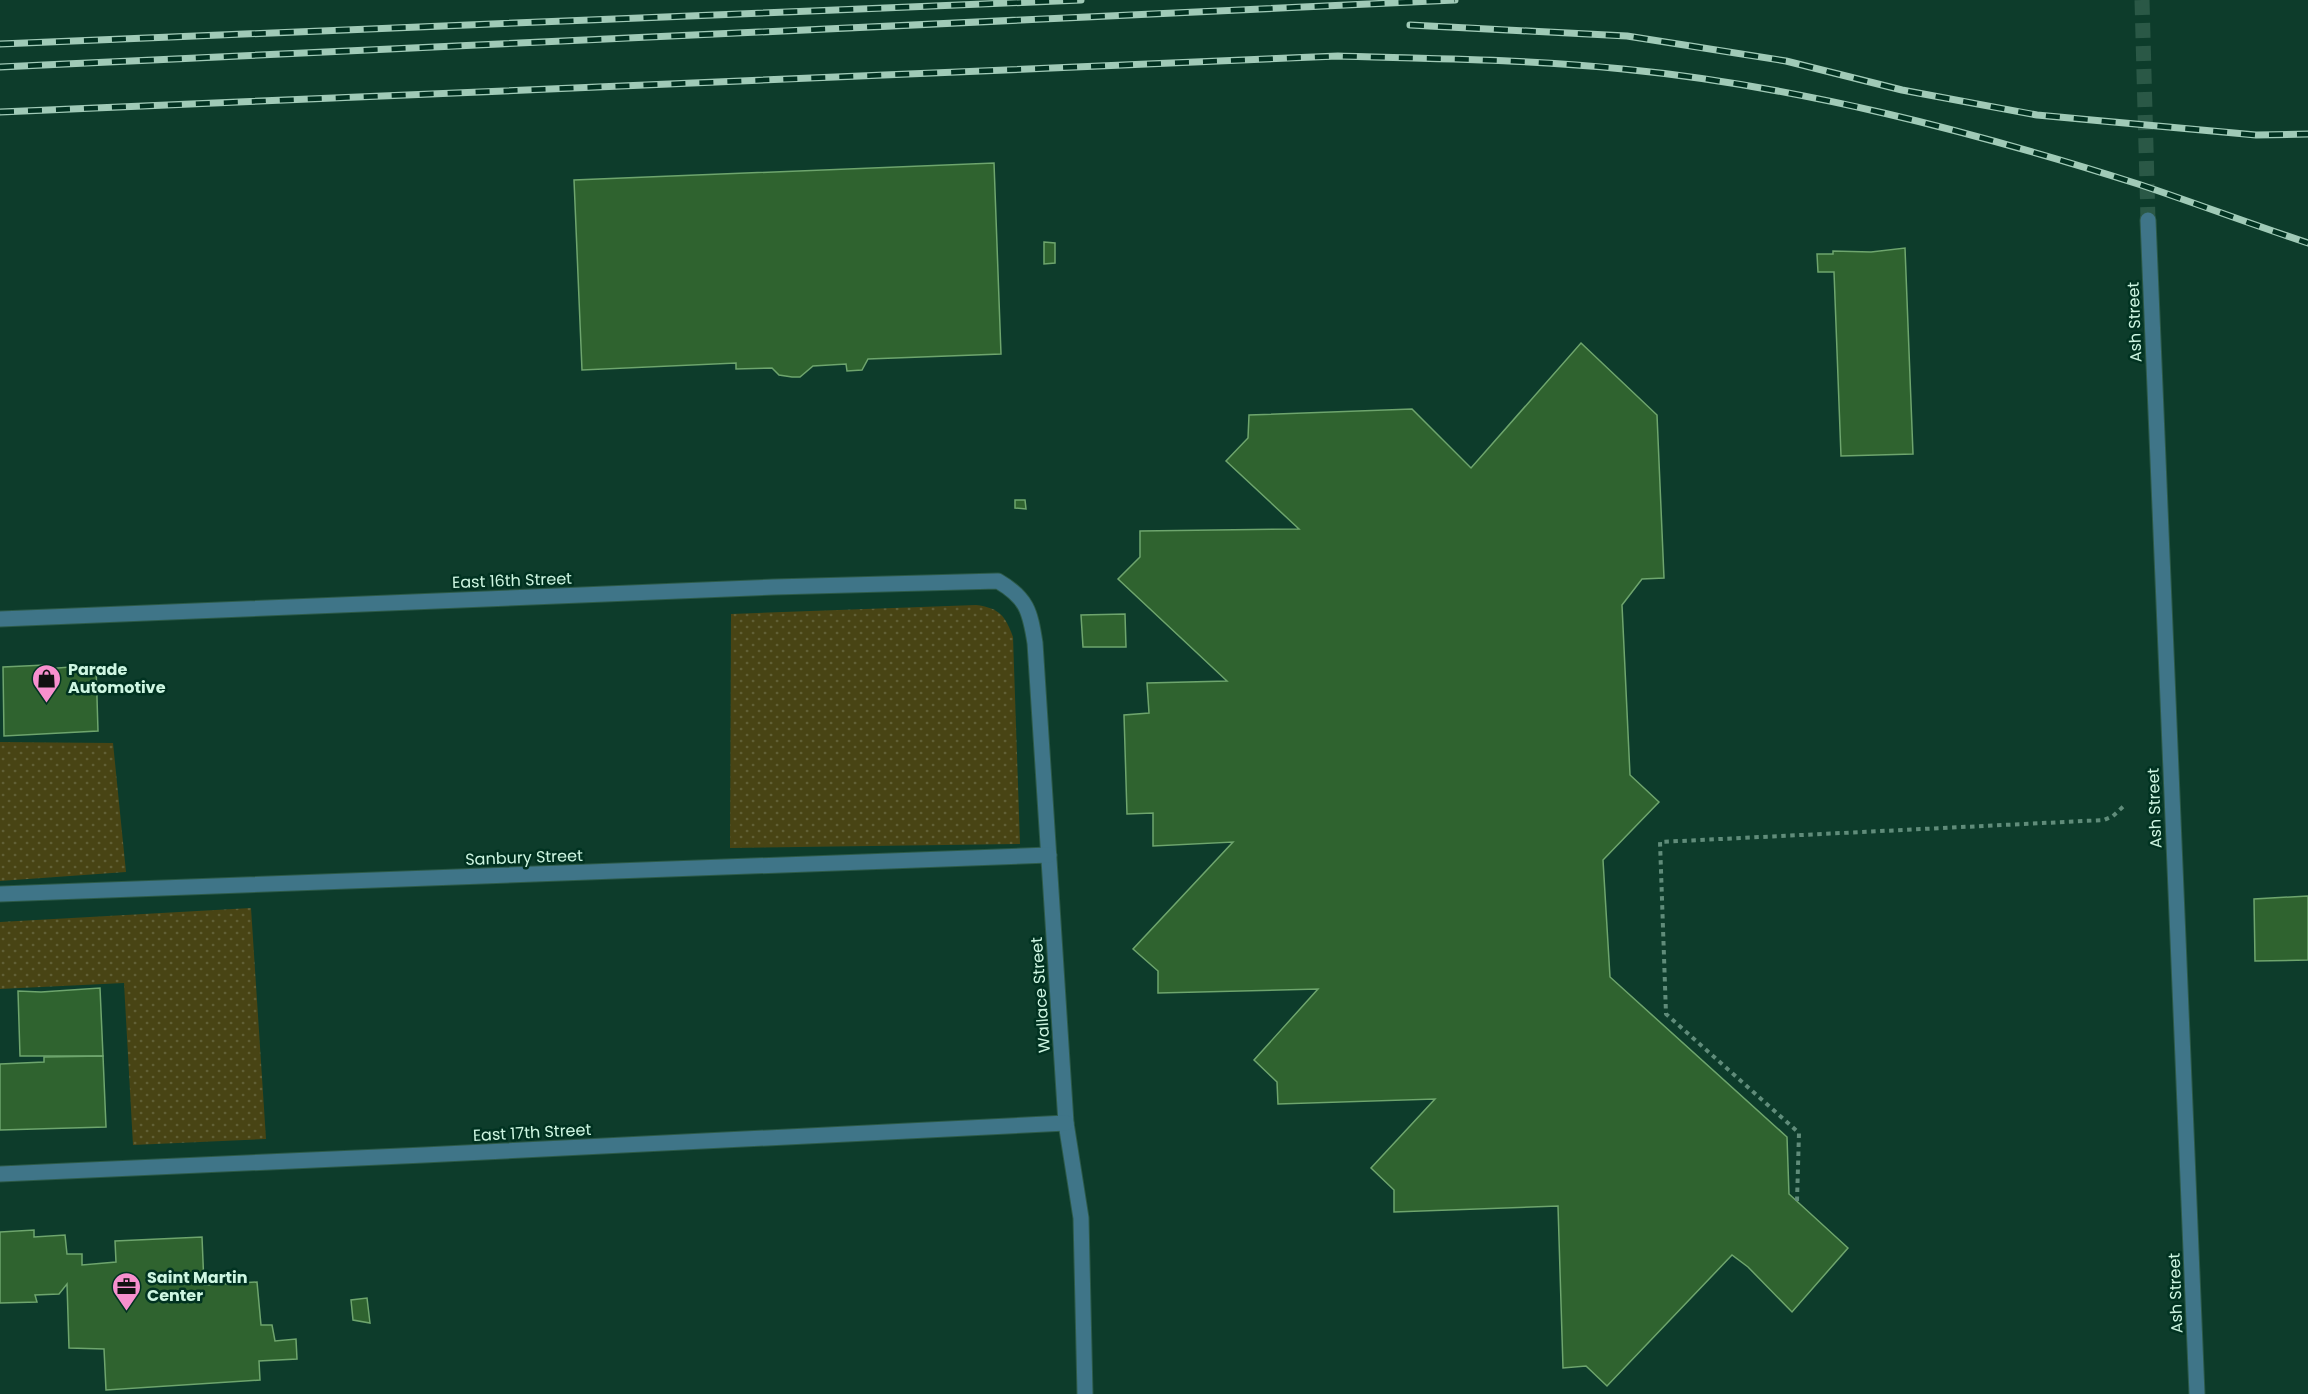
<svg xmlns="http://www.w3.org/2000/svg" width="2308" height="1394" font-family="Poppins,sans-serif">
<defs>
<pattern id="grass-dots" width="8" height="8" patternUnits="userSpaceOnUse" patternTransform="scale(1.5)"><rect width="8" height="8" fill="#484414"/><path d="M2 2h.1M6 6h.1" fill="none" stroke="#616036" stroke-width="1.8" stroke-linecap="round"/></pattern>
</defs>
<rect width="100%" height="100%" fill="#0d3c2b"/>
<g fill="url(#grass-dots)">
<path d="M976,605C999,608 1005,615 1013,637L1020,844L730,848L731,614Z"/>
<polygon points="0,742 113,743 126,872 0,881"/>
<polygon points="251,908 266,1139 133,1145 124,983 0,989 0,922"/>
</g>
<g fill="#2f632f" stroke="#6ea56d" stroke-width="1.5">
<polygon points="994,163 1001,354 868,359 862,370 847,371 846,364 813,366 800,377 792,377 779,375 772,368 736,369 736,363 582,370 574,180"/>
<polygon points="1044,242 1055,243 1055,263 1044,264"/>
<polygon points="1905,248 1913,454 1841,456 1834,272 1818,272 1817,254 1833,254 1833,251 1871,252"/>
<polygon points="1581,343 1657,415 1664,578 1642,579 1622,605 1630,775 1659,802 1603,860 1610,977 1787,1137 1789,1194 1848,1248 1792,1312 1748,1267 1732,1255 1607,1386 1586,1366 1563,1368 1558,1206 1394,1212 1394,1190 1371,1168 1435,1099 1278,1104 1277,1082 1254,1060 1318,989 1158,993 1158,971 1133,949 1233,842 1153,846 1153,813 1127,814 1124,715 1149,713 1147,683 1227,681 1118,579 1140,557 1140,531 1299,529 1226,461 1248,438 1249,415 1412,409 1471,468"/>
<polygon points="1015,500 1025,500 1026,509 1015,508"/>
<polygon points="1125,614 1126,647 1083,647 1081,615"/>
<polygon points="45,665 45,669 96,665 98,731 4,736 3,667"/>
<polygon points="2308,896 2308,960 2255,961 2254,899"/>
<polygon points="100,988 103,1056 20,1056 18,991 41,992"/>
<polygon points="103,1056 106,1127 0,1130 0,1064 44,1062 44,1057"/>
<polygon points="34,1230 34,1237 65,1235 67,1254 82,1254 82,1265 116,1262 115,1241 202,1237 204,1285 257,1282 261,1325 272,1325 275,1341 296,1339 297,1359 259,1361 260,1380 106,1390 104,1349 69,1348 67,1284 59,1294 35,1295 37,1302 0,1303 0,1232"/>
<polygon points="367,1298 370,1323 353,1320 351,1300"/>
</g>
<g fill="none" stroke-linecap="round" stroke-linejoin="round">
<polyline stroke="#2a5846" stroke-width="15" stroke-dasharray="15 8" stroke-linecap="butt" points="2142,0 2148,220"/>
<defs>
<g id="minor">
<polyline points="2148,220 2197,1394"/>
<path d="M0,619L774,587L998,581C1027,598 1030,611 1035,643L1066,1123L1081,1218L1085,1394"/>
<polyline points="0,894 1049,855"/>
<polyline points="0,1174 424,1155 1066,1123"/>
</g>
</defs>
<use href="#minor" stroke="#2c5a48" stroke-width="17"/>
<polyline stroke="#608c7a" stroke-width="4" stroke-dasharray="4.5 4.5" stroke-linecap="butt" points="1797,1201 1799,1133 1666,1014 1660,842 2104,820 2113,816 2126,804"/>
<use href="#minor" stroke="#3f7588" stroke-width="15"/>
<defs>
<g id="rail">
<polyline points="1410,25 1627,36 1786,61 1902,90 2037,115 2256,135 2308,134"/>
<polyline points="0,44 1081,0"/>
<polyline points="0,67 1455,0"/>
<path d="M0,112L1338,56C1433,59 1528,59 1623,69C1798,86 1971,131 2138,184C2195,203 2251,224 2308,243"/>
</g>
</defs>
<use href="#rail" stroke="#a0cab7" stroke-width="7"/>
<use href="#rail" stroke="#013221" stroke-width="4.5" stroke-dasharray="14" stroke-linecap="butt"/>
</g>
<defs>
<symbol id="shop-pin" viewBox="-11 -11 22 30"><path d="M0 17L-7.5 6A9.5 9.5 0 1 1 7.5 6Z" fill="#f790ce" stroke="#013221"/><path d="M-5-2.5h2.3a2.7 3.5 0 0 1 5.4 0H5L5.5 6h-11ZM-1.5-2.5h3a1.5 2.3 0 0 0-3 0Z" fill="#111"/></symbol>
<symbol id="office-pin" viewBox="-11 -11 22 30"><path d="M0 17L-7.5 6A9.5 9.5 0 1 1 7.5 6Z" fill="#f790ce" stroke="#013221"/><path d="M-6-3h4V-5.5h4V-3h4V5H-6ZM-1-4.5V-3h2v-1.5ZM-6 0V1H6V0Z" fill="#111"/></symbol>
</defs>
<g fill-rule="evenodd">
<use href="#shop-pin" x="30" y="662" width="33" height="45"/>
<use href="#office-pin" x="110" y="1270" width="33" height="45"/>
</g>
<g text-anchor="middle" stroke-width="5" stroke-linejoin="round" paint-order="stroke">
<g font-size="16" fill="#cef6e2" stroke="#013221">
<text transform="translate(2134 322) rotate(-92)" y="6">Ash Street</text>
<text transform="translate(512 580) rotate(-2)" y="6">East 16th Street</text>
<text transform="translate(2154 808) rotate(-92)" y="6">Ash Street</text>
<text transform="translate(524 857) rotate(-2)" y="6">Sanbury Street</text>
<text transform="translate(1040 995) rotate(-94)" y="6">Wallace Street</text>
<text transform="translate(532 1132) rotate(-3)" y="6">East 17th Street</text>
<text transform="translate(2175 1293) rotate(-92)" y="6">Ash Street</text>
</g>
<g font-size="16" font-weight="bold" fill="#cef6e2" stroke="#013221" text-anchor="start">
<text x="68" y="675">Parade<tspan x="68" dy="18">Automotive</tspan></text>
<text x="147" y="1283">Saint Martin<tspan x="147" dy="18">Center</tspan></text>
</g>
</g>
</svg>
